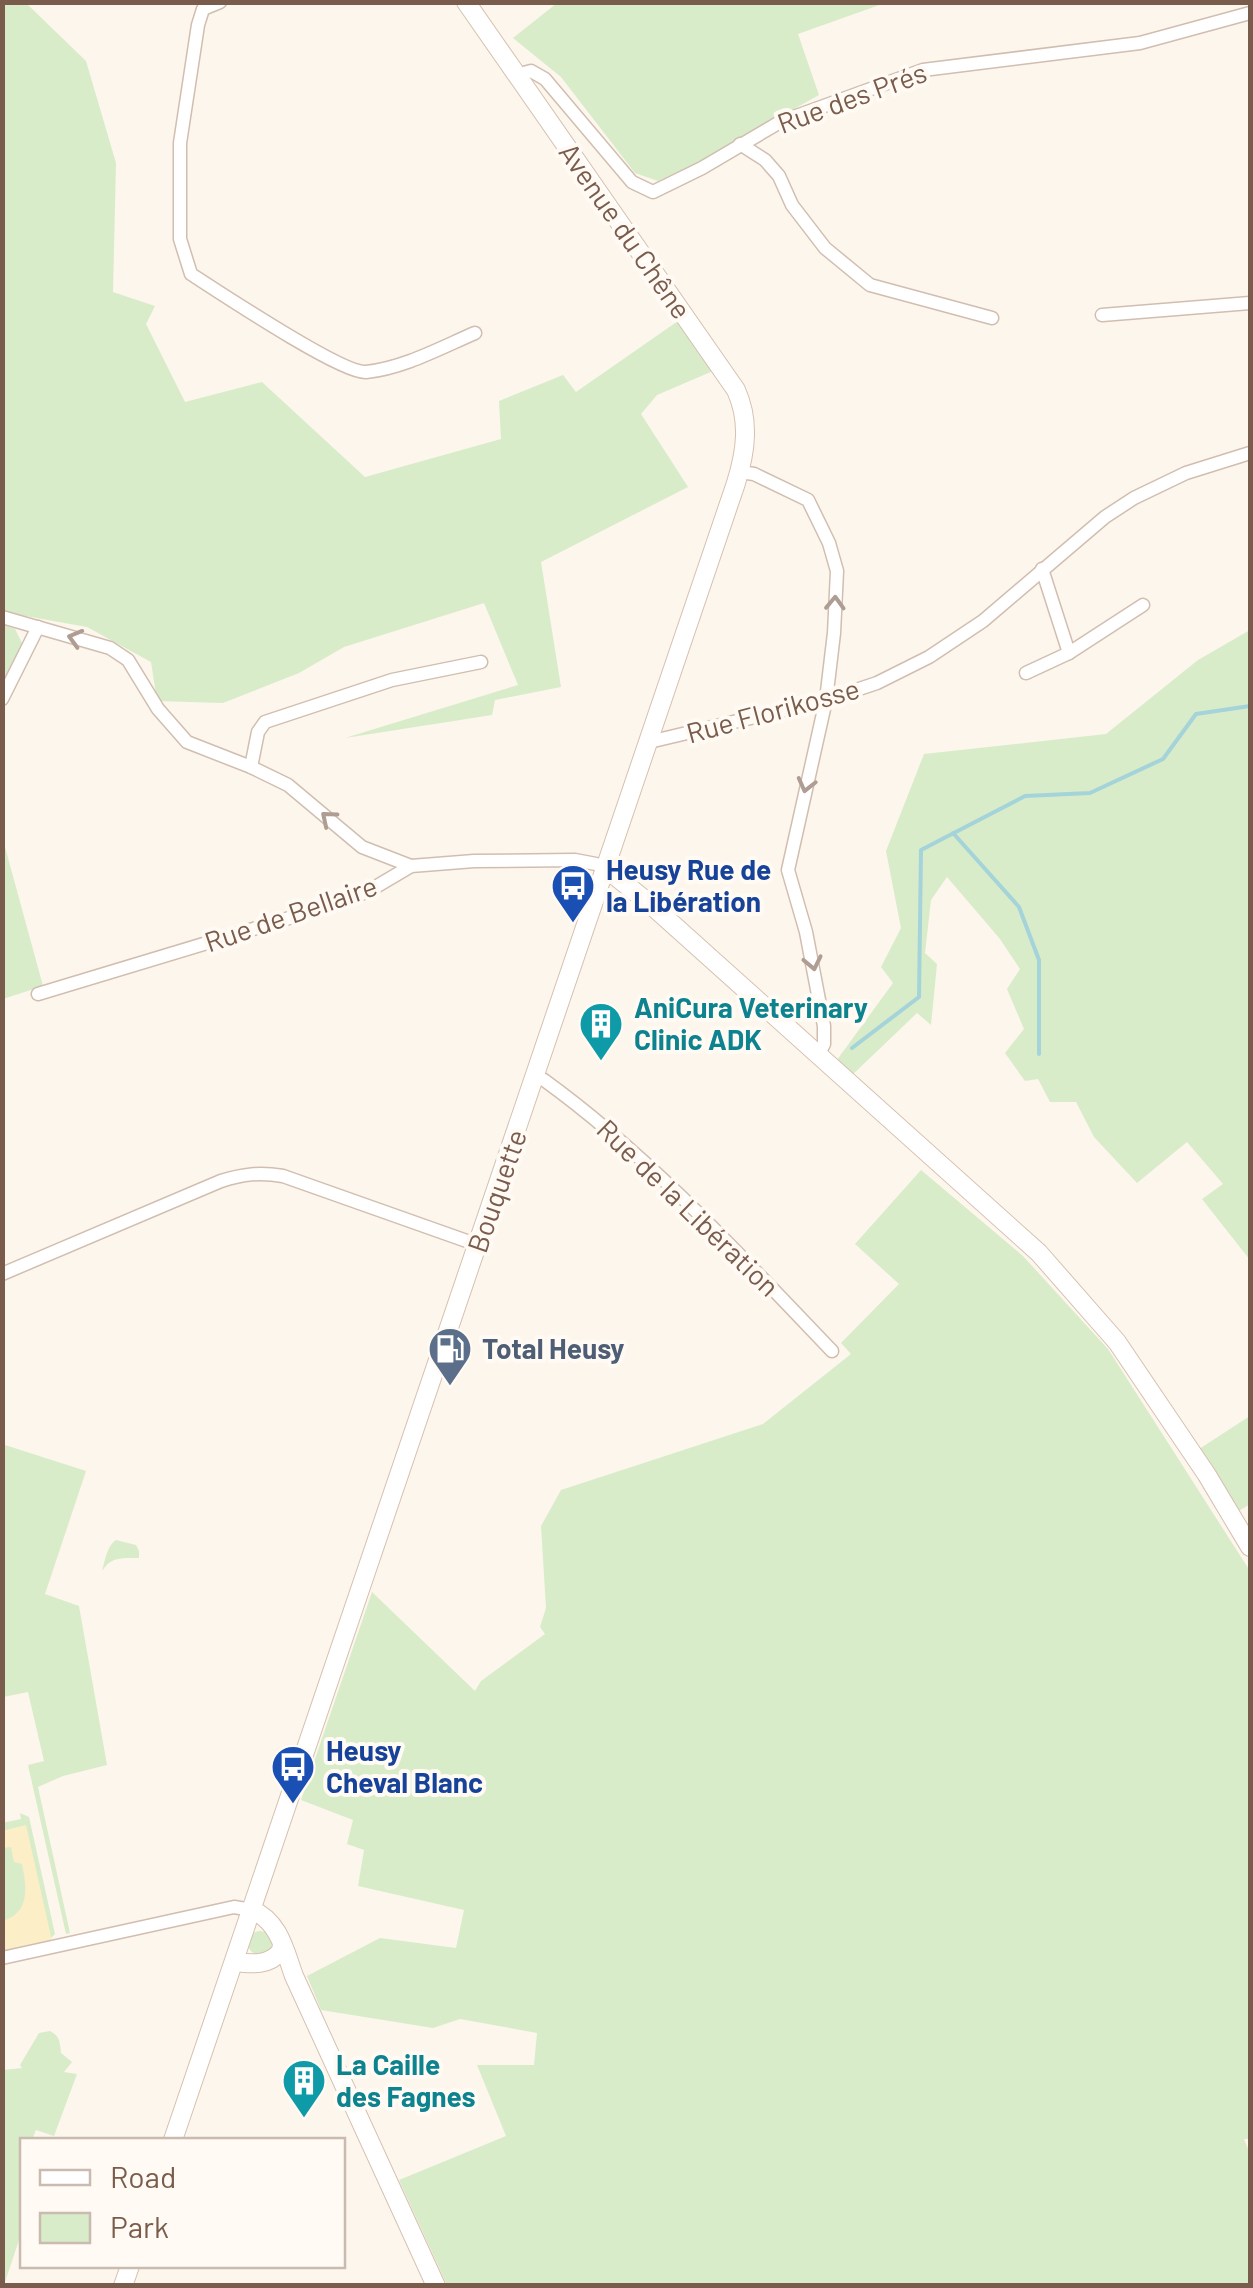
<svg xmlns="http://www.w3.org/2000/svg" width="1253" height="2288" font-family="Barlow,sans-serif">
<rect width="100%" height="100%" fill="#fdf6ec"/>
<g fill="#d8ecc9">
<polygon points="2,3 26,3 86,61 116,163 113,292 155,306 146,324 185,402 262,382 365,477 501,439 499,401 563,375 576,392 678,321 713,371 657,395 641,414 688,487 541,562 561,687 495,700 492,715 345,738 518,685 484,603 344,647 299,673 223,703 157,701 151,662 87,627 3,612"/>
<polygon points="557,3 885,3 798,34 819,95 693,165 658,181 635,173 561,77 513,38"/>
<polygon points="3,625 15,629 22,643 3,689"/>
<polygon points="1250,630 1250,1260 1202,1199 1223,1184 1187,1142 1137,1183 1094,1137 1076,1102 1050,1102 1038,1079 1025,1081 1005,1053 1024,1029 1007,989 1020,969 1000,939 947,877 931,900 925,953 937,964 931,1025 917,1013 849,1078 834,1064 893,983 881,967 901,928 886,851 924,754 1106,734 1198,660"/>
<polygon points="2,836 43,986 3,999 2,999"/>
<polygon points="921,1170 1023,1256 1108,1349 1250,1571 1250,2139 1244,2139 1250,2154 1250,2285 447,2285 399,2180 506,2136 477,2065 534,2065 537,2033 460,2019 433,2028 321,2010 307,1976 380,1938 456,1948 464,1910 358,1886 364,1850 347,1844 353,1820 301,1800 372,1592 475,1691 481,1681 545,1634 540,1627 546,1608 541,1526 561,1490 763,1424 851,1354 841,1343 899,1284 855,1244"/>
<polygon points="1250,1416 1250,1504 1234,1514 1196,1451"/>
<polygon points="3,1441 5,1445 86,1471 45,1594 79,1606 107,1765 63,1776 38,1787 70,1933 66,1934 28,1765 44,1761 28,1692 3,1697"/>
<path d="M116,1540L136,1545L139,1551V1558C123,1558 111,1556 102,1571C105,1560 107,1546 116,1540Z"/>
<polygon points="20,1813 29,1817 55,1934 51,1938 3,1949 2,1823 21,1819"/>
<circle cx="260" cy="1943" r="12"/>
<path d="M50,2031C60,2036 60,2043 61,2053L72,2062L64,2072L77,2074L54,2136L36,2130L32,2140H22V2231L4,2285H3V2070L22,2068L20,2065L39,2033Z"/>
</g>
<path fill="#fcefc7" d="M26,1825L52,1941L3,1952V1921C30,1912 27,1888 22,1864L14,1862L11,1847L3,1848L2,1831Z"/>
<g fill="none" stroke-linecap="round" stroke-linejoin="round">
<g stroke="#a5d3da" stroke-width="4">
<polyline points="953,833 1019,907 1039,960 1039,1054"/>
<polyline points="852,1048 919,997 921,850 1025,796 1090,793 1163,759 1196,714 1250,706"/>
</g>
<defs>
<g id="street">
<path d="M220,2L203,9L198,25L180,143V239L191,274C219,292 342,374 366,372C404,368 440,348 475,333"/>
<polyline points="516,75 531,71 545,79 632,182 653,192 702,168 780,122 923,70 1140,43 1250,13"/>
<polyline points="740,144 765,160 779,176 792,205 825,248 870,285 992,318"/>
<polyline points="1102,315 1250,303"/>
<polyline points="740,472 754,474 808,500 829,543 837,571 834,633 826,700 788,870 806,932 824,1026 824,1044 818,1056"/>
<polyline points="1042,569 1069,653"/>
<polyline points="2,617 110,648 128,660 158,709 187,742 251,767 288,785 362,847 411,866"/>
<polyline points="1026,673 1069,653 1143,605"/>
<polyline points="2,699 38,627"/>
<polyline points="649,742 826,700 877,683 929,657 983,621 1105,517 1134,498 1186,473 1250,453"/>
<polyline points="251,767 258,732 265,722 392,680 481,662"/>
<polyline points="38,994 283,920 367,892 411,866 474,861 575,860 596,864 605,868"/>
<path d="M536,1076L544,1080C649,1156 742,1257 832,1351"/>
<path d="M2,1274L221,1181C243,1174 260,1172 283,1176L478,1245"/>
<polyline points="2,1958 234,1907 252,1910"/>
</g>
<g id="secondary">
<polyline points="605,868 649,903 1039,1253 1117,1342 1207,1475 1250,1547"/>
<path d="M252,1910C279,1921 285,1951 294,1976L436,2286"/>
<path d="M234,1962C252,1964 269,1966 281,1951L282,1944"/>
<path d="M173,2140L736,483C746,451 750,421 736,390L466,2"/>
<polyline points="123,2286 130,2266"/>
</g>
</defs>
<use href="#street" stroke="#d1beb0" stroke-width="15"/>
<use href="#secondary" stroke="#d6c0b0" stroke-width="20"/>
<use href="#street" stroke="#fff" stroke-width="12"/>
<use href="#secondary" stroke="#fff" stroke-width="18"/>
</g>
<defs><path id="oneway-chevron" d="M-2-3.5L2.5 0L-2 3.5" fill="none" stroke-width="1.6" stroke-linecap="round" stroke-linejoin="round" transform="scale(2.5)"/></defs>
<g stroke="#af9d94">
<use href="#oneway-chevron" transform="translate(835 603) rotate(-88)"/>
<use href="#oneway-chevron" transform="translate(75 638) rotate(-164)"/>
<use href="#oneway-chevron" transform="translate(806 785) rotate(104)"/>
<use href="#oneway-chevron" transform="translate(328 818) rotate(-140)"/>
<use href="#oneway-chevron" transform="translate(813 963) rotate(78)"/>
</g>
<defs>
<symbol id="bus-pin" viewBox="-11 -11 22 30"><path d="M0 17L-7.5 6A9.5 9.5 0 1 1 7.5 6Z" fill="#1a4fb4" stroke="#fffaf3"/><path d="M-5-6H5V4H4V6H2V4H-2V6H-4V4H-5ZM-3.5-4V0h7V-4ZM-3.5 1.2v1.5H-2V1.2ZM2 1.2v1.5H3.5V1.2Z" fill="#fff"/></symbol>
<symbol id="building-pin" viewBox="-11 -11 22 30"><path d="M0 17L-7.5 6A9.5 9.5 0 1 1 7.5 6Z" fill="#0f9aa8" stroke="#fffaf3"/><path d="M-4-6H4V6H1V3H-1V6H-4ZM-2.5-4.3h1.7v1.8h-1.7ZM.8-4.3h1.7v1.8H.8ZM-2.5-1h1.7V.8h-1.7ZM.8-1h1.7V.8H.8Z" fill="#fff"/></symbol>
<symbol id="fuel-pin" viewBox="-11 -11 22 30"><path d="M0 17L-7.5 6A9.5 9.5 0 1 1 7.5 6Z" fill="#5c6f8a" stroke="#fffaf3"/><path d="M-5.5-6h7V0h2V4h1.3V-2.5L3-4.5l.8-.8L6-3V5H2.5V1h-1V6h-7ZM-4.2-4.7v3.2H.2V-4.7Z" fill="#fff"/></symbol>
</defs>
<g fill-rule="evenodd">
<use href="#bus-pin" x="548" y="861" width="50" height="68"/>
<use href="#building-pin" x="576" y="999" width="50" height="68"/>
<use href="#fuel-pin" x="425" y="1324" width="50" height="68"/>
<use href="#bus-pin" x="268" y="1742" width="50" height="68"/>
<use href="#building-pin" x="279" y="2056" width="50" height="68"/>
</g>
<g text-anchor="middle" stroke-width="8" stroke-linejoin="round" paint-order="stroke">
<g font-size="28" fill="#7a5c4d" stroke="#fffaf3">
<text transform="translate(852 98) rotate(-20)" y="10">Rue des Prés</text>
<text transform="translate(625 231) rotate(55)" y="10">Avenue du Chêne</text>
<text transform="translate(773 711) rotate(-15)" y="10">Rue Florikosse</text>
<text transform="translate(291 914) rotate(-19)" y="10">Rue de Bellaire</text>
<text transform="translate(497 1191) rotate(-71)" y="10">Bouquette</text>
<text transform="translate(688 1208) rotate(44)" y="10">Rue de la Libération</text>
</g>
<g font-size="28" font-weight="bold" fill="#164399" stroke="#fffaf3" text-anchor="start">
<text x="606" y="880">Heusy Rue de<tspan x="606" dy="32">la Libération</tspan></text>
<text x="326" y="1761">Heusy<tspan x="326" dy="32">Cheval Blanc</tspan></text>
</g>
<g font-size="28" font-weight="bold" fill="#0d838f" stroke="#fffaf3" text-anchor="start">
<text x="634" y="1018">AniCura Veterinary<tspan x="634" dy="32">Clinic ADK</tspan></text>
<text x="336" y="2075">La Caille<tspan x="336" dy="32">des Fagnes</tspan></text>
</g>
<g font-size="28" font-weight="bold" fill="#4e5e75" stroke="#fffaf3" text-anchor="start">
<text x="482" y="1359">Total Heusy</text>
</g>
</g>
<rect width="1253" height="2288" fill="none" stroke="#7a5c4d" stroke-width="10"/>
<rect x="20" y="2138" width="325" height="130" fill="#fffaf3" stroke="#cabbb1" stroke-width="2.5"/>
<rect x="40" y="2170" width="50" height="15" fill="#ffffff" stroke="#cabbb1" stroke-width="2.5"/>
<text x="110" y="2188" font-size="30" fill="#7a5c4d">Road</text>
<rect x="40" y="2213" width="50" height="30" fill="#d8ecc9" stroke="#cabbb1" stroke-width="2.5"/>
<text x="110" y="2238" font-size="30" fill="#7a5c4d">Park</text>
</svg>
